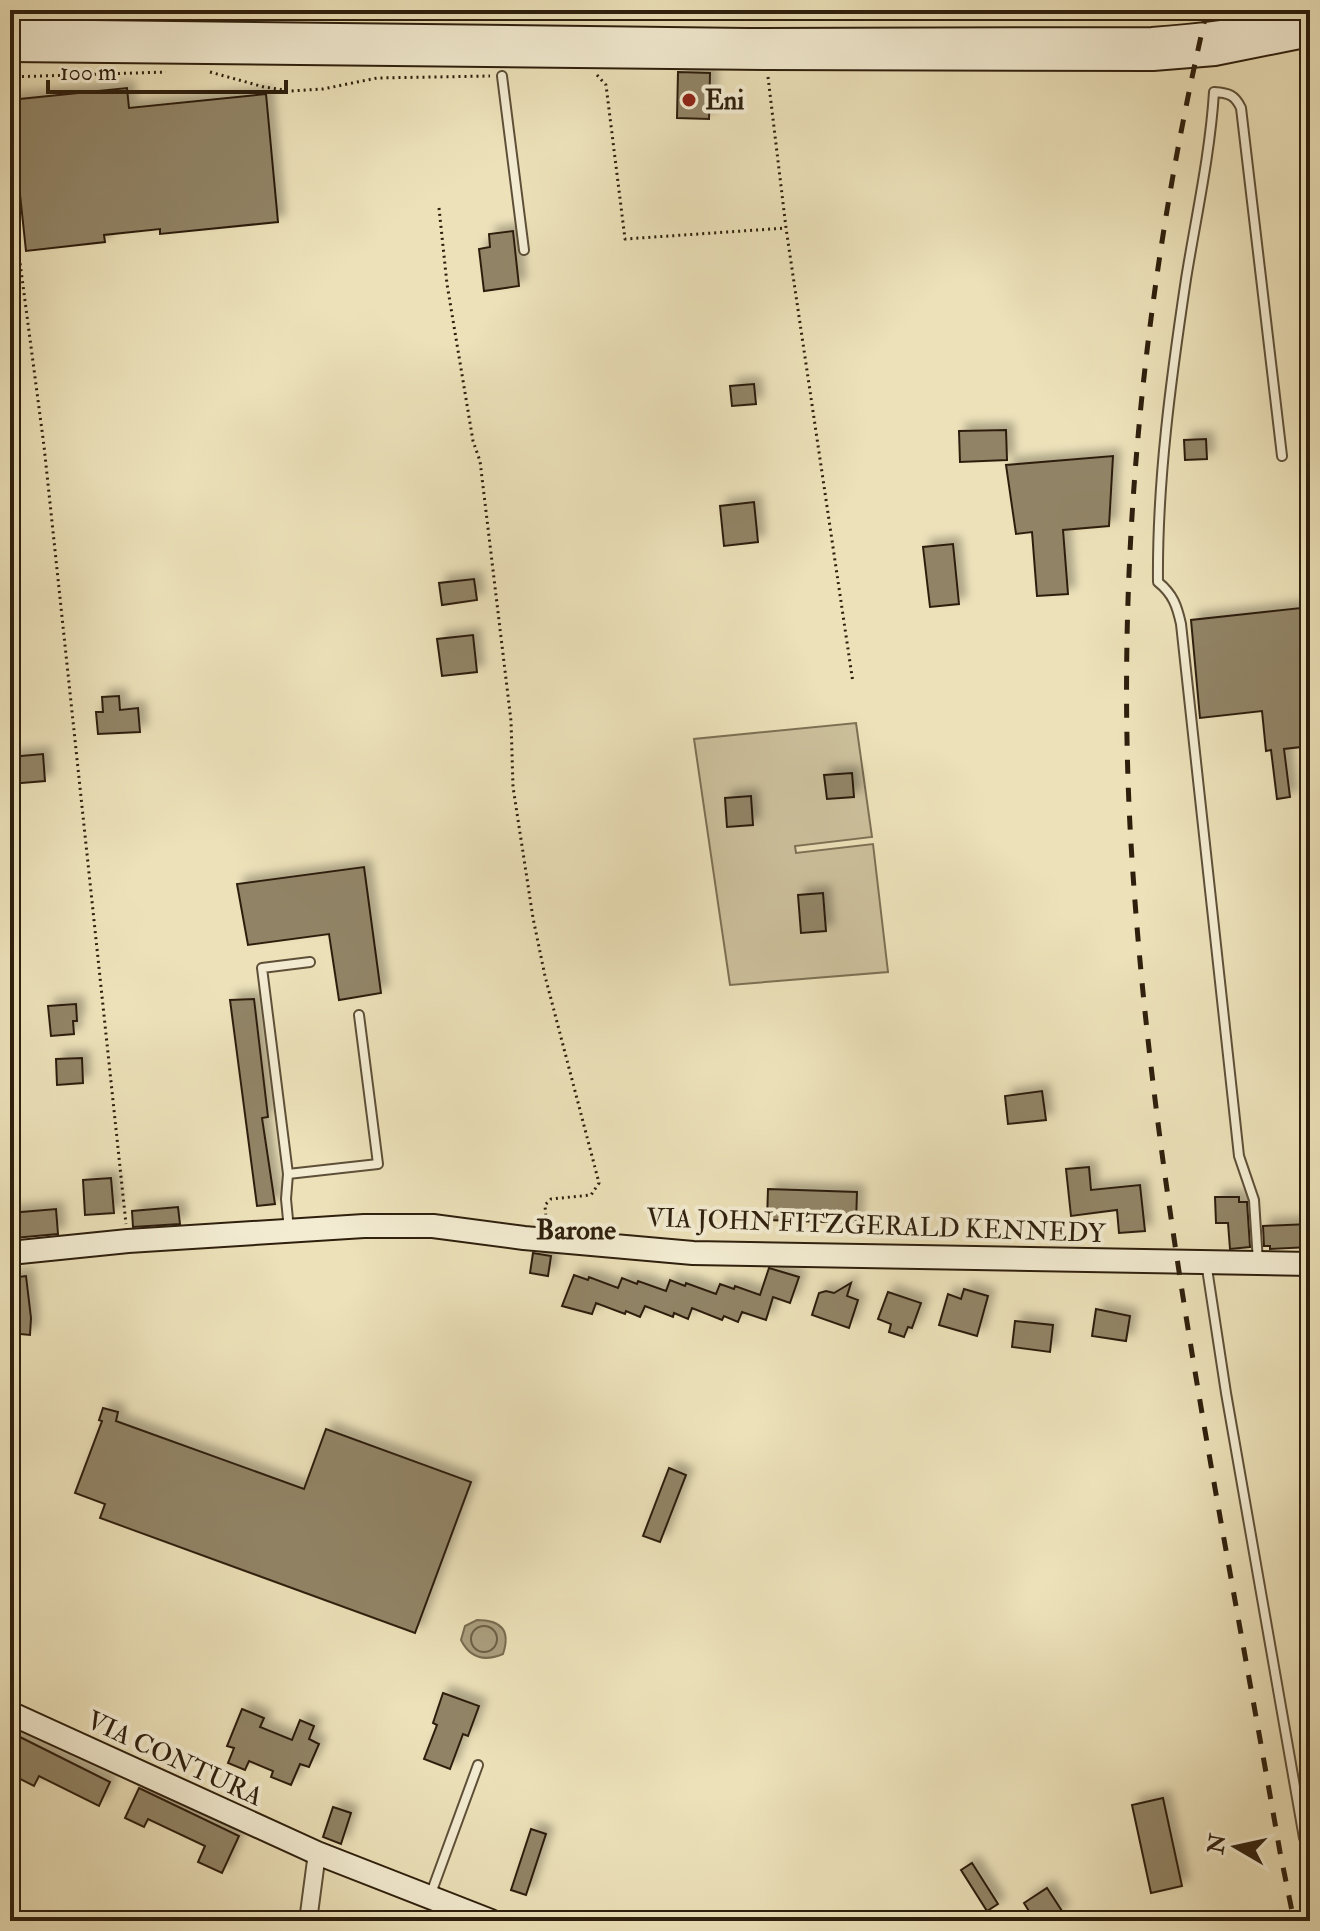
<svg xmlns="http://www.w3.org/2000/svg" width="1320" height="1931" font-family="'IM FELL Double Pica',serif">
<defs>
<filter id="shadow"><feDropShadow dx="7" dy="-7" stdDeviation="4" flood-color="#0004"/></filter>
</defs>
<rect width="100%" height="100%" fill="#ece1b9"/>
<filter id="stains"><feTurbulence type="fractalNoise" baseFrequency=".0025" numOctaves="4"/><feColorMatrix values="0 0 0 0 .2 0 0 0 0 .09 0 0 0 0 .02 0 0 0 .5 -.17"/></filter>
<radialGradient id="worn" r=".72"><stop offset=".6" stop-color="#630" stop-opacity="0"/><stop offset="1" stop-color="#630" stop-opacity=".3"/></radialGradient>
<polygon fill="#ccc09c" stroke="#7d7054" stroke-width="2" points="856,723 872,837 795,846 796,853 873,844 888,972 730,985 694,739"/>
<path fill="#ab9f7f" stroke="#796c51" stroke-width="2" d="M477,1620C501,1620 511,1630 503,1654C484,1662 470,1658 461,1640L465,1626Z"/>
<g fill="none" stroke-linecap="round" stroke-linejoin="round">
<circle stroke="#6c5f46" stroke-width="2" cx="484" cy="1639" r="13"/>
</g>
<g fill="#918466" stroke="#2e1f0d" stroke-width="2" filter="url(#shadow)">
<polygon points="678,72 710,73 709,119 677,118"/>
<polygon points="127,88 129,108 266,94 278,222 160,234 160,229 104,235 105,242 26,251 10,100"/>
<polygon points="513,231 519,286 484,291 479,249 490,247 489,234"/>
<polygon points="754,384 756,404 732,406 730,386"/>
<polygon points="1006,430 1007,460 960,462 959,431"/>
<polygon points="1206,439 1207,459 1185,460 1184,440"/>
<polygon points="1113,456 1109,526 1063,530 1068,594 1037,596 1032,532 1016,534 1006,465"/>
<polygon points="754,502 758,542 724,546 720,506"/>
<polygon points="953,544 959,604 930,607 923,547"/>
<polygon points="474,579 477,600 442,605 439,583"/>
<polygon points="1310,607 1310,746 1284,749 1290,797 1277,799 1271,750 1266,751 1262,711 1200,718 1191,620"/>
<polygon points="473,635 477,672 442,676 437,639"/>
<polygon points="119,696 120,710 138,708 140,732 98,734 96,712 103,712 102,697"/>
<polygon points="43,754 45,781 10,784 10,757"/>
<polygon points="852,773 854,797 827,799 824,775"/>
<polygon points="751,796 753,825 727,827 725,798"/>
<polygon points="364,867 381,993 339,1000 329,934 248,945 237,884"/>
<polygon points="823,893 826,931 801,933 798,895"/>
<polygon points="254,999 268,1117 262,1118 275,1204 257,1206 230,1000"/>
<polygon points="76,1004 77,1021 73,1021 74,1034 51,1036 48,1006"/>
<polygon points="82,1058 83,1083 57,1085 56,1059"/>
<polygon points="1042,1091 1046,1120 1008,1124 1005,1096"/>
<polygon points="1089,1167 1091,1190 1140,1185 1145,1231 1119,1233 1117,1210 1071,1216 1066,1169"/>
<polygon points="111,1178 114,1213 85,1215 83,1180"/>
<polygon points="768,1189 857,1192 856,1223 767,1220"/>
<polygon points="1215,1197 1239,1197 1239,1202 1247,1202 1250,1247 1230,1249 1228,1223 1216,1223"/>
<polygon points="178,1207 180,1224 133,1227 132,1211"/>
<polygon points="56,1209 58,1234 14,1238 14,1234 10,1234 10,1213"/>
<polygon points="1310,1224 1310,1247 1270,1249 1270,1246 1264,1246 1263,1226"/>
<polygon points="533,1253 551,1256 548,1276 530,1273"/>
<polygon points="769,1268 799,1277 790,1303 773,1297 766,1320 742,1312 738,1322 724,1316 722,1320 692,1308 688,1319 674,1313 673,1317 645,1306 640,1317 626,1311 625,1314 596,1303 592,1314 562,1306 574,1275 588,1280 589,1277 618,1288 622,1278 637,1284 638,1281 666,1291 670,1280 685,1286 686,1283 716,1294 720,1284 734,1289 735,1286 760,1295"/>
<polygon points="26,1276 31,1318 30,1335 10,1333 10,1278"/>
<polygon points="851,1283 847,1296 858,1300 849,1328 812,1315 819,1293 826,1291 834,1293"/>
<polygon points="964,1289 988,1296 977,1336 939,1325 948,1294 961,1299"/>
<polygon points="888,1292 921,1303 912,1328 908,1327 904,1337 889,1332 891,1324 878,1319"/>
<polygon points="1096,1309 1130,1316 1126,1341 1092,1336"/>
<polygon points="1015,1321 1053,1325 1050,1352 1012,1347"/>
<polygon points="103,1408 118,1412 116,1421 304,1489 326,1429 471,1482 415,1633 100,1518 105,1504 75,1493 102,1421 99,1420"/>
<polygon points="669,1468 686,1475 660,1542 643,1536"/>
<polygon points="443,1693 479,1706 468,1736 463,1734 450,1769 424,1759 437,1725 433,1723"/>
<polygon points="242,1709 264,1718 260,1727 292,1740 300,1720 314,1726 309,1739 319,1744 309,1767 300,1764 291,1785 271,1777 273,1771 249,1761 245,1770 228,1763 234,1748 227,1746"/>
<polygon points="10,1732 110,1782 99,1806 39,1776 34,1786 10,1774"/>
<polygon points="139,1788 239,1836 222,1873 198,1862 205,1846 148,1819 144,1827 125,1818"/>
<polygon points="1163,1798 1182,1886 1151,1893 1132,1805"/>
<polygon points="333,1807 351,1813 341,1844 323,1837"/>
<polygon points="531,1829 546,1834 526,1895 511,1890"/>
<polygon points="972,1863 998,1904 987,1911 961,1870"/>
<polygon points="1047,1888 1062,1911 1047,1921 1035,1921 1024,1903"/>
</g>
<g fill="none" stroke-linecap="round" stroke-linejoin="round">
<defs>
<g id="lane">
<polyline points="502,76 524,250"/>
<polyline points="288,1174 378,1164 359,1015"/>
<polyline points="289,1230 286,1199 288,1174 262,968 310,962"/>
<polyline points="1206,1262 1226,1393 1304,1838 1310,1836"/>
<path d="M1258,1262L1254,1200L1239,1156L1181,624C1177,606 1173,594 1158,582C1157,481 1171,379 1186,279C1196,217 1210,155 1214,92C1229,93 1235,95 1241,108L1282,456"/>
<polyline points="430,1896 478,1765"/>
</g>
<polyline id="street" points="308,1921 317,1853"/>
<g id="secondary">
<path d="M10,31L748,40L1152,39C1206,35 1258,29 1310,15"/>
<polyline points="10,50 767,58 1153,59 1215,54 1310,35"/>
<polyline points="10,1253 128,1241 364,1226 433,1226 524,1238 693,1253 1310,1264"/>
<polyline points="10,1713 317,1853 491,1921"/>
</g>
</defs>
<use href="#lane" stroke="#5e5038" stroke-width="12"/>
<use href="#street" stroke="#5e5038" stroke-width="20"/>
<use href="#secondary" stroke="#2e1f0d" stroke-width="26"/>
<g stroke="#2e1f0d" stroke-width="3" stroke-dasharray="2 4" stroke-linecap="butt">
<polyline points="210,72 264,87 291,91 323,89 377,78 490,76"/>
<polyline points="597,75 606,85 625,239 786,228"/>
<polyline points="10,77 166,72"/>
<polyline points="768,77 786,228 853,683"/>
<polyline points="10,186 44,446 126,1224"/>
<polyline points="439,208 447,284 473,441 480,461 511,721 513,787 533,918 545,976 599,1183 591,1195 551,1199 545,1205 546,1220"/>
<polyline points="10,1912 67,1921"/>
</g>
<use href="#lane" stroke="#f3ecd2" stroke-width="8"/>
<use href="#street" stroke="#f3ecd2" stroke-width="16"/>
<use href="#secondary" stroke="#f3ecd2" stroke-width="22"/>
<path stroke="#2e1f0d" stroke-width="5" stroke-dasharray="14 14" stroke-linecap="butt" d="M1207,10C1145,276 1116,554 1130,826C1149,1171 1221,1512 1280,1852L1294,1921"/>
</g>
<circle fill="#8f2418" stroke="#f3ecd2" stroke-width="3" cx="689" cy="100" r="8"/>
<g text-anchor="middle" stroke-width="8" stroke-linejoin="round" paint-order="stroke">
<g font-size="26" font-weight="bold" fill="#2e1f0d" stroke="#f3ecd2" text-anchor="start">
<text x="705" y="109">Eni</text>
</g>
<g font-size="26" fill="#2e1f0d" stroke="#f3ecd2">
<text transform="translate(876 1225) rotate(2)" y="9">VIA JOHN FITZGERALD KENNEDY</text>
<text transform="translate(175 1758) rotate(25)" y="9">VIA CONTURA</text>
</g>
<g font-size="28" font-weight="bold" fill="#2e1f0d" stroke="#f3ecd2">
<text x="576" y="1239">Barone</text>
</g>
</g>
<rect width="1320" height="1931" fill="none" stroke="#ece1b9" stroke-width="40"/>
<rect x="12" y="12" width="1296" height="1907" fill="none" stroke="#2e1f0d" stroke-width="4"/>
<rect x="20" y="20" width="1280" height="1891" fill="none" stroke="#2e1f0d" stroke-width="2"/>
<g transform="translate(1236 1847) rotate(279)" stroke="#f3ecd2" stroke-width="6" paint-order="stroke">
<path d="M0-6L14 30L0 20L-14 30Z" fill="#2e1f0d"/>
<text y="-12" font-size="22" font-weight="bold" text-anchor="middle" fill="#2e1f0d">N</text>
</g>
<path d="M48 80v12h238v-12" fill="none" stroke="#2e1f0d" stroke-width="4"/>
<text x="60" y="80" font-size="24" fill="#2e1f0d" stroke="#f3ecd2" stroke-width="6" paint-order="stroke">100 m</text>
<rect width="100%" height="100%" filter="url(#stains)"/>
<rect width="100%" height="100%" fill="url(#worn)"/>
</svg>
